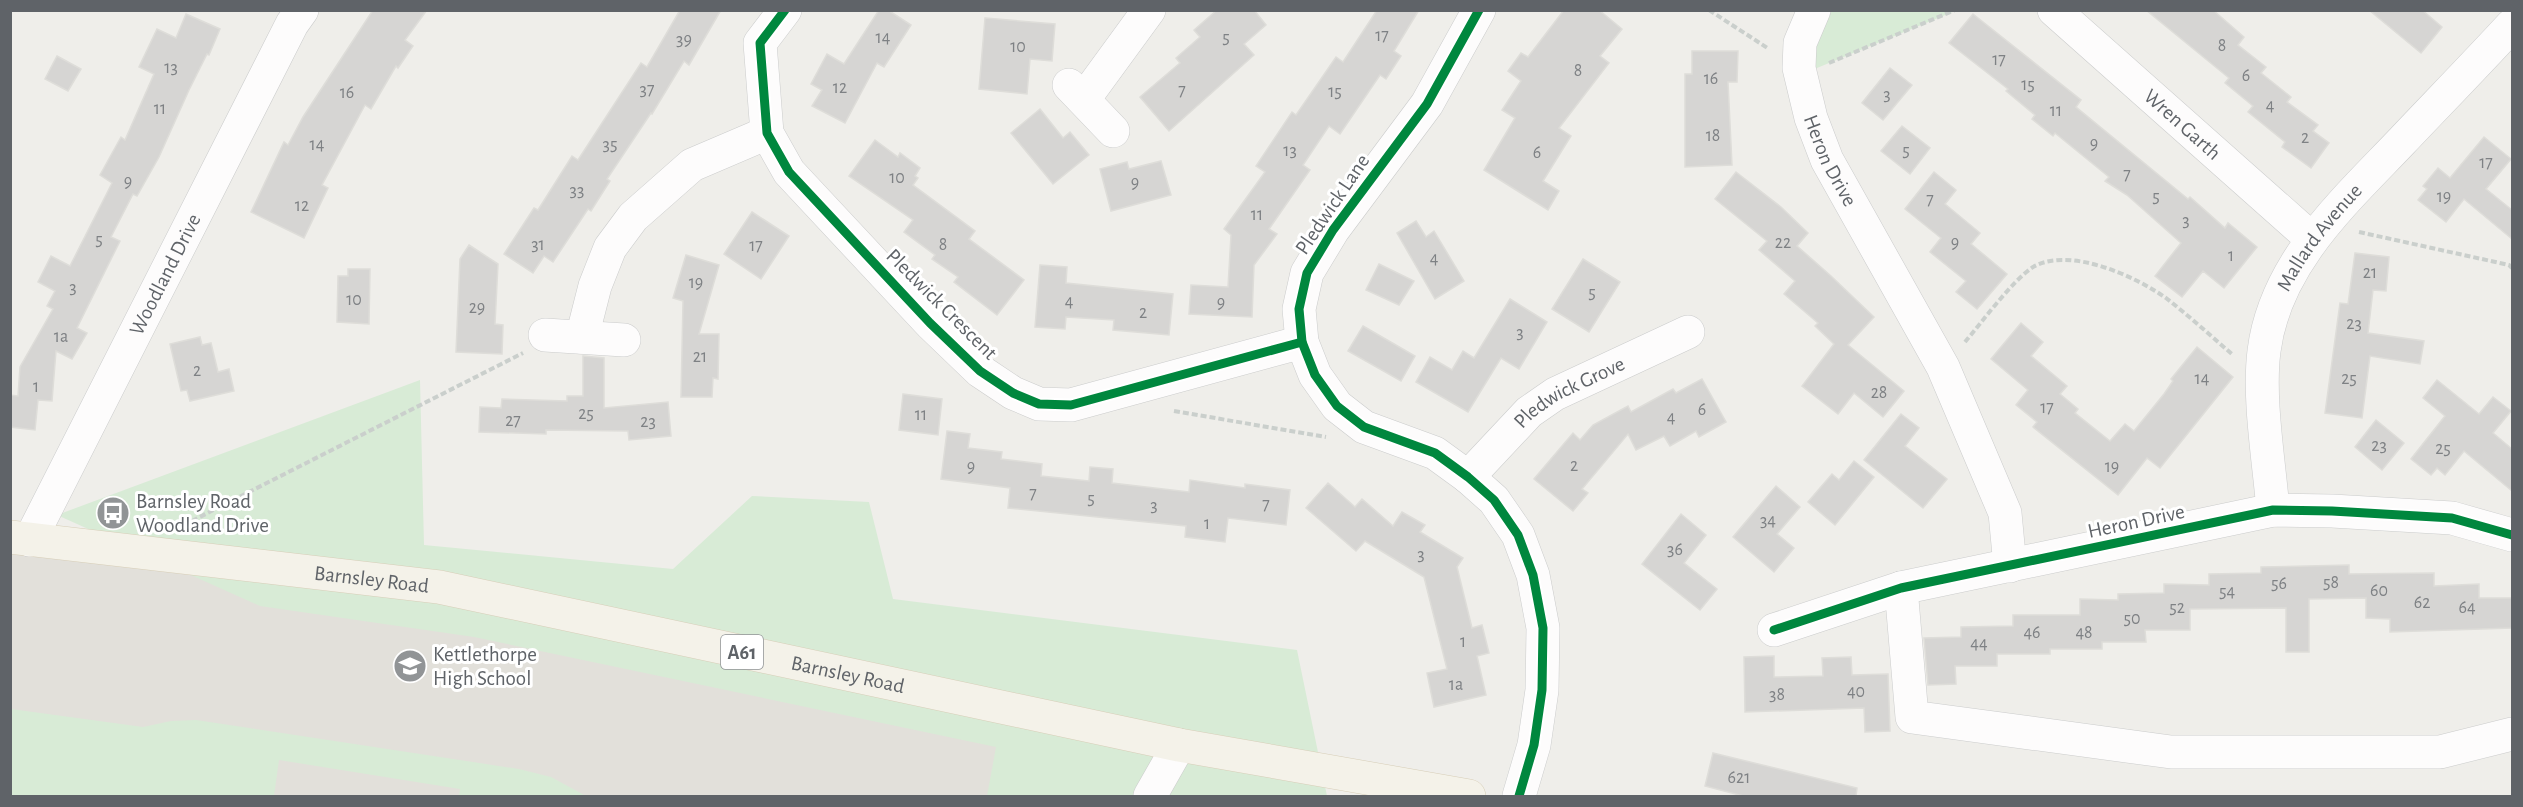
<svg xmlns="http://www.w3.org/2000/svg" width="2523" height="807" font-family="'Alegreya Sans',sans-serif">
<rect width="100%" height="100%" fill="#efeeea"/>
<polygon fill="#e2e0da" points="11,537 1179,745 1150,796 11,796"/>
<g fill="#d8ebd6">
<polygon points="1814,11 1955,11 1800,75"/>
<polygon points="420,380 424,545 673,569 752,496 869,502 893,599 1297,650 1327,796 987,796 996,747 474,637 260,606 57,515"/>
<polygon points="11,709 143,727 171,721 196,720 519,769 551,777 586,796 459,796 460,789 279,760 274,796 11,796"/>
</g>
<g fill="#d6d5d3" stroke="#deddd9" stroke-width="1.5">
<polygon points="373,10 427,10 405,40 413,46 398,68 396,66 371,109 365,105 322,185 328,188 304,238 251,212 284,142 288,145 303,117"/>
<polygon points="680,10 721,10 689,65 684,61 652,114 651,113 607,179 610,181 591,211 588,209 553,262 544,256 533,273 504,254 534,208 538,210 572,156 578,160 641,63 647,67"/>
<polygon points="879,10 888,10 911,25 884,67 877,63 845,123 812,106 822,90 811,84 827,54 844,64"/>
<polygon points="1217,10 1254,10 1266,25 1244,44 1254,55 1169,131 1140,97 1180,63 1176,58 1200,37 1194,30"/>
<polygon points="1377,10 1419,10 1394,51 1401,56 1386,79 1380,75 1340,134 1329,126 1303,165 1310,170 1269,229 1277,234 1254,265 1252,317 1189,314 1191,285 1228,287 1231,235 1224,229 1265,172 1256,166 1292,112 1296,115 1336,57 1343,62"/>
<polygon points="1564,10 1599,10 1622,29 1600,56 1609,63 1559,128 1571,136 1543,181 1559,191 1548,210 1484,170 1515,118 1502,110 1521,81 1508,71 1521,53 1528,57"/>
<polygon points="2146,10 2213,10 2244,37 2238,45 2266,67 2261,73 2291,97 2287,102 2318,125 2313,131 2329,143 2311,168 2282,147 2285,142 2248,112 2253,106 2225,83 2229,78"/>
<polygon points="2369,10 2422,10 2442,27 2421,53"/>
<polygon points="186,14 220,29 209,55 207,54 189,90 159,157 137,196 133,194 111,237 120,241 77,328 87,333 72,359 56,351 52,401 38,400 35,430 10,427 10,395 18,396 20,367 53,309 47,306 55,291 38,282 51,256 70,266 112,183 100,175 121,137 125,140 154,74 139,67 157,29 176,38"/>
<polygon points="1973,14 2081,100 2076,107 2188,199 2190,197 2225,228 2228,223 2257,247 2224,288 2203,271 2182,297 2155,276 2181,243 2127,195 2105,181 2109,177 2055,133 2053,136 2032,119 2035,115 2006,91 2008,89 1949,43"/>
<polygon points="985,18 1055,24 1052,61 1030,59 1027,94 979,89"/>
<polygon points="1692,51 1738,51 1737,82 1728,82 1732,165 1685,167 1685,74 1692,74"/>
<polygon points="57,56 81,69 68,91 45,79"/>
<polygon points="1890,68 1912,85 1883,120 1862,103"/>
<polygon points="1040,109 1063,138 1070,132 1089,155 1053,184 1011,133"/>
<polygon points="1902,126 1930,148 1910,174 1881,151"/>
<polygon points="2484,137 2511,159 2486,189 2512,210 2512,239 2464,199 2446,222 2418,200 2427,189 2423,186 2438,168 2450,178"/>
<polygon points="875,140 898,157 900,153 920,168 915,176 918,178 913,185 975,231 969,239 1024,280 997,315 954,282 958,277 932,259 935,255 904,232 913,220 849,176"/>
<polygon points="1161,161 1171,195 1111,211 1100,169 1127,162 1129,169"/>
<polygon points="1736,172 1781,207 1808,233 1797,246 1831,276 1874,317 1848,345 1904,391 1883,417 1854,393 1838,414 1802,386 1834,344 1815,326 1818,323 1784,294 1795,281 1759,250 1767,241 1715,199"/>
<polygon points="1934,172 1956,190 1945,204 1980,233 1971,244 2007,274 1977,309 1956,292 1966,281 1930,252 1941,238 1905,209"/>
<polygon points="752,212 789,236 761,279 724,254"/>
<polygon points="1416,221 1426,237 1434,231 1464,281 1435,299 1397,233"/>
<polygon points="469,245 498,264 495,324 503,325 502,354 456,352 460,259"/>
<polygon points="2355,253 2389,257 2386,291 2373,290 2368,333 2424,341 2420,364 2370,356 2362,418 2325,413 2340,303 2348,304"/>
<polygon points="686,255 719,265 699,334 719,334 718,379 713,378 712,397 681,397 683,301 673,298"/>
<polygon points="1583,259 1620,282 1589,332 1552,309"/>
<polygon points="1379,264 1414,281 1399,305 1366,290"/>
<polygon points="1040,265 1067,267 1066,283 1173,294 1169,335 1113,330 1114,320 1066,317 1065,329 1035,327"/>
<polygon points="348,269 370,269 369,324 337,322 338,276 348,276"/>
<polygon points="1510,299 1547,322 1519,369 1501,358 1468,412 1416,382 1430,357 1452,370 1463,351 1474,358"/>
<polygon points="2021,323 2043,342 2031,356 2067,386 2060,394 2078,409 2075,413 2110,441 2125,424 2134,431 2164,394 2173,381 2171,379 2197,347 2233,377 2160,468 2147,458 2118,495 2033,427 2037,422 2016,405 2028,390 1991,359"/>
<polygon points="1363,326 1415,356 1401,381 1348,351"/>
<polygon points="200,337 202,345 211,343 218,372 229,369 234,391 190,401 187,390 181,391 170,344"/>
<polygon points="583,356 604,358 604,408 668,402 671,436 629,440 628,431 546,430 546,434 479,432 480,407 501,408 502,399 567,401 567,396 583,396"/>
<polygon points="1702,379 1726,422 1699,437 1696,431 1670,446 1664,436 1636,450 1628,434 1582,489 1588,493 1573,511 1534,479 1573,433 1580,440 1593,425 1628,406 1631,412 1673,389 1676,393"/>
<polygon points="2437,380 2479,414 2493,397 2511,411 2493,433 2512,449 2512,491 2464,451 2445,475 2437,468 2431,475 2411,459 2445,416 2423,398"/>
<polygon points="903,394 942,399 938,435 899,430"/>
<polygon points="1901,414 1919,428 1905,446 1947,479 1923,508 1864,460"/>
<polygon points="2376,420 2404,443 2382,470 2355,447"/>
<polygon points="947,431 970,434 968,448 1002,452 1001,459 1042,464 1041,476 1089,481 1090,467 1113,469 1112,483 1189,492 1190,480 1245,488 1245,484 1290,490 1286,525 1228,518 1225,542 1185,537 1186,526 1008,508 1010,488 941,479"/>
<polygon points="1854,461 1874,477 1835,525 1808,502 1832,474 1839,480"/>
<polygon points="1328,483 1355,507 1362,499 1393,526 1402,512 1425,525 1420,532 1463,558 1457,567 1472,628 1482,625 1489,653 1477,656 1486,695 1434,707 1427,673 1447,669 1424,577 1365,541 1356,551 1306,508"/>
<polygon points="1776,486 1800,507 1777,534 1794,548 1774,572 1733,537"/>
<polygon points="1681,514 1706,535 1684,563 1717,589 1700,610 1642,564"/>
<polygon points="2349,565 2349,574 2434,573 2434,586 2479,584 2479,598 2512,598 2512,628 2390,632 2390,619 2366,618 2366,598 2309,599 2309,652 2286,652 2286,608 2190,609 2190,630 2145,630 2146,642 2102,642 2102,649 2050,649 2050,654 1997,654 1997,666 1955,666 1956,684 1928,685 1924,638 1961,637 1961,627 2013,626 2013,615 2080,615 2080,599 2118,600 2118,594 2164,593 2164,584 2209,585 2209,574 2261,573 2261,567"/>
<polygon points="1774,656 1774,677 1823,676 1822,658 1851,657 1852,675 1888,674 1890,731 1865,732 1864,708 1745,712 1744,657"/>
<polygon points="1713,753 1857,788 1856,796 1743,796 1705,786"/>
</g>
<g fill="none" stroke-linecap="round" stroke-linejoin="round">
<defs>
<g id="minor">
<polyline points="785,10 760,43 767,133 789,172 930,323 980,371 1013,393 1039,404 1071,405 1302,342"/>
<polyline points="1479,10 1427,104 1333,230 1307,273 1299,309 1302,342 1315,375 1337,406 1364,427 1435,453 1468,477 1494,500 1518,535 1533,575 1543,628 1542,690 1534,745 1519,796"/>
<path id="s1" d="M1814,10L1800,43L1799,68L1811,118L1827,160L1943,367L2005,513L2010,566"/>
<path id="s2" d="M2054,10L2312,239"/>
<polyline points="1069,85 1113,131"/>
<polyline points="1084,99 1149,10"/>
<polyline points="545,335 624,340"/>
<polyline points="582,337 595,286 610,248 633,217 692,165 767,133"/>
<path id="s3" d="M1468,477L1529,412L1555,394L1688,332"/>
<path id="s4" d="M2273,510C2269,461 2258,399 2264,351C2275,263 2345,201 2402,141C2439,102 2476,64 2512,25"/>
<path id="s5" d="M30,540L292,24L302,10"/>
<polyline points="1901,588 1912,717 2171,752 2440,752 2512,734"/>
<polyline points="1774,630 1901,588 2273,510 2332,511 2452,518 2512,535"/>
<polyline points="1150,796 1179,745"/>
</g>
<g id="major">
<path id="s6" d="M10,537L439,587L1179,745L1469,796"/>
</g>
</defs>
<use href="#minor" stroke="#cbcccc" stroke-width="34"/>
<use href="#major" stroke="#d7ceb8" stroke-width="34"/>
<g stroke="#cacfcc" stroke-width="4" stroke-dasharray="6 3" stroke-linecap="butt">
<polyline points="1709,10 1769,49"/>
<polyline points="1829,63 1955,10"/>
<polyline points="2359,232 2509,265 2512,268"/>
<path d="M1965,342C1982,322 2013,280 2033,267C2069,246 2135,276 2166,298C2189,316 2211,336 2233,355"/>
<polyline points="1174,411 1326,437"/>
<polyline points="184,525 523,353"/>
</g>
<use href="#minor" stroke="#fdfcfc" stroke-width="33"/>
<use href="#major" stroke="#f4f2e9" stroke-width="33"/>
<defs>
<g id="cycleway">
<polyline points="785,10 760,43 767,133 789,172 930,323 980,371 1013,393 1039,404 1071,405 1302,342"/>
<polyline points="1479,10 1427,104 1333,230 1307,273 1299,309 1302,342 1315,375 1337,406 1364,427 1435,453 1468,477 1494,500 1518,535 1533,575 1543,628 1542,690 1534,745 1519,796"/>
<polyline points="1774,630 1901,588 2273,510 2332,511 2452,518 2512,535"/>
</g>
</defs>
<use href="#cycleway" stroke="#fff" stroke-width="13"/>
<use href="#cycleway" stroke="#00873e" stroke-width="9"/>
</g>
<defs>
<symbol id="bus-disc" viewBox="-11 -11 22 22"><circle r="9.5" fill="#919496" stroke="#fff"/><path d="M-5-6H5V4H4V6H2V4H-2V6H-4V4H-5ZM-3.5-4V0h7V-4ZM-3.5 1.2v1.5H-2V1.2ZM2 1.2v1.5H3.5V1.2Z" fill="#fff"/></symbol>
<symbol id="school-disc" viewBox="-11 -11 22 22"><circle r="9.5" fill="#919496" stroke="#fff"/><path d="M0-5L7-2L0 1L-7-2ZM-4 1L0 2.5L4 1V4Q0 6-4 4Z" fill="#fff"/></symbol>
</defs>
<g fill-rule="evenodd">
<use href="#bus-disc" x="94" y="494" width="38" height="38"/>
<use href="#school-disc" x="391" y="647" width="38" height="38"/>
</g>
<g text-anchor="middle" stroke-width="6" stroke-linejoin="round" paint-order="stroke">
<g font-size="18" fill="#7e8184">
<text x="1382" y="41">17</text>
<text x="883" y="43">14</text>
<text x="1226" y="43">5</text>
<text x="684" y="45">39</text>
<text x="2222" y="51">8</text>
<text x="1018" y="52">10</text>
<text x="1999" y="65">17</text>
<text x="171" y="73">13</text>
<text x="1578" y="76">8</text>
<text x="2246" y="81">6</text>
<text x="1711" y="84">16</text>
<text x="2028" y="90">15</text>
<text x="840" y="93">12</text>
<text x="647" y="95">37</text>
<text x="1182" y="96">7</text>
<text x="1335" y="97">15</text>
<text x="347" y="98">16</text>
<text x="1887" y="100">3</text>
<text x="2270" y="111">4</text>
<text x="160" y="114">11</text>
<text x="2056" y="116">11</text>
<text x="1713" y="141">18</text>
<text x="2305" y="143">2</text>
<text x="2094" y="149">9</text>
<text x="317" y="150">14</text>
<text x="610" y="150">35</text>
<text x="1290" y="156">13</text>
<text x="1906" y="156">5</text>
<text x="1537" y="158">6</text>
<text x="2486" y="168">17</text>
<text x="2127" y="180">7</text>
<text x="897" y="183">10</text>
<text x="128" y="187">9</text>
<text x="1135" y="188">9</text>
<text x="577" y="196">33</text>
<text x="2156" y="202">5</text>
<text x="2444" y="202">19</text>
<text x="1930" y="205">7</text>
<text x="302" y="211">12</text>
<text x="1257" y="220">11</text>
<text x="2186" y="226">3</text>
<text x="99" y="245">5</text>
<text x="1783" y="248">22</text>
<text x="1955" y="248">9</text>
<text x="538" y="250">31</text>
<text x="943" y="250">8</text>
<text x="756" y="251">17</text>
<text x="2231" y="261">1</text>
<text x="1434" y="264">4</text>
<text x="2370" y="278">21</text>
<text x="696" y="288">19</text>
<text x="73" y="293">3</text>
<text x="1592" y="298">5</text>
<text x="354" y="305">10</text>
<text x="1069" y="307">4</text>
<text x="1221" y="308">9</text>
<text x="477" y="313">29</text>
<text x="1143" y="318">2</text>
<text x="2354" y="329">23</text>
<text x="1520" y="338">3</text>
<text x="61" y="342">1a</text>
<text x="700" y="362">21</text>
<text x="197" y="376">2</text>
<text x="2202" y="384">14</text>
<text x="2349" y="384">25</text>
<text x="36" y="392">1</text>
<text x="1879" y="398">28</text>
<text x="2047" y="413">17</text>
<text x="1702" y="415">6</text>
<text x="586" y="419">25</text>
<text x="921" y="420">11</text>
<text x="1671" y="423">4</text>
<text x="513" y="426">27</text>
<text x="648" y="427">23</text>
<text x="2379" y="451">23</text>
<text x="2443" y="454">25</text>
<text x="1574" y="471">2</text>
<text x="971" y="472">9</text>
<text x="2112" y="472">19</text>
<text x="1033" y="499">7</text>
<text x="1091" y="504">5</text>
<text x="1266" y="510">7</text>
<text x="1154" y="511">3</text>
<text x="1768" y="526">34</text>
<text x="1207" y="529">1</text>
<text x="1675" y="555">36</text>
<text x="1421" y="560">3</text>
<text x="2331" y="588">58</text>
<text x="2279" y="589">56</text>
<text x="2379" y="596">60</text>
<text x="2227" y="597">54</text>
<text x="2422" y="608">62</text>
<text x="2177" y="613">52</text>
<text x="2467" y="613">64</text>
<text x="2132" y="624">50</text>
<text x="2032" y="638">46</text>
<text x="2084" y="638">48</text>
<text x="1463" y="647">1</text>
<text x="1979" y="649">44</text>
<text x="1456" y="690">1a</text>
<text x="1856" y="697">40</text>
<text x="1777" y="700">38</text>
<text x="1739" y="783">621</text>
</g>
<rect fill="#fff" stroke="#8f9295" stroke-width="1.5" x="721" y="635" width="42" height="34" rx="4.5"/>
<g font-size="20" font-weight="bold" fill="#5f6368">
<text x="742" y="659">A61</text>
</g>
<g font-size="21" fill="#5f6368" stroke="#fff">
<text dy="7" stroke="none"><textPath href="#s2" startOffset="172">Wren Garth</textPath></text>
<text dy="7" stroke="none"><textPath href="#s1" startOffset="159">Heron Drive</textPath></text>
<text transform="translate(1332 204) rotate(-56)" y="7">Pledwick Lane</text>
<text dy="7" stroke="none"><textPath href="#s4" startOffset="288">Mallard Avenue</textPath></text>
<text dy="7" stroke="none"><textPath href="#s5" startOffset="298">Woodland Drive</textPath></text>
<text transform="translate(942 304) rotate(45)" y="7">Pledwick Crescent</text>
<text dy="7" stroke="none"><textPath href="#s3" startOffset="134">Pledwick Grove</textPath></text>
<text transform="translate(2136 521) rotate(-12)" y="7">Heron Drive</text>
<text dy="7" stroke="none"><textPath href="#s6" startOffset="364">Barnsley Road</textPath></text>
<text dy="7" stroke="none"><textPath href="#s6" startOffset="850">Barnsley Road</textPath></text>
</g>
<g font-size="21" fill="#5f6368" stroke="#fff" text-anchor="start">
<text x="136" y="508">Barnsley Road<tspan x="136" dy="24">Woodland Drive</tspan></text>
<text x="433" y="661">Kettlethorpe<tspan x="433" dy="24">High School</tspan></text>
</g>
</g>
<rect width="2523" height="807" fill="none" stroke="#5f6368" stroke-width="24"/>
</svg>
